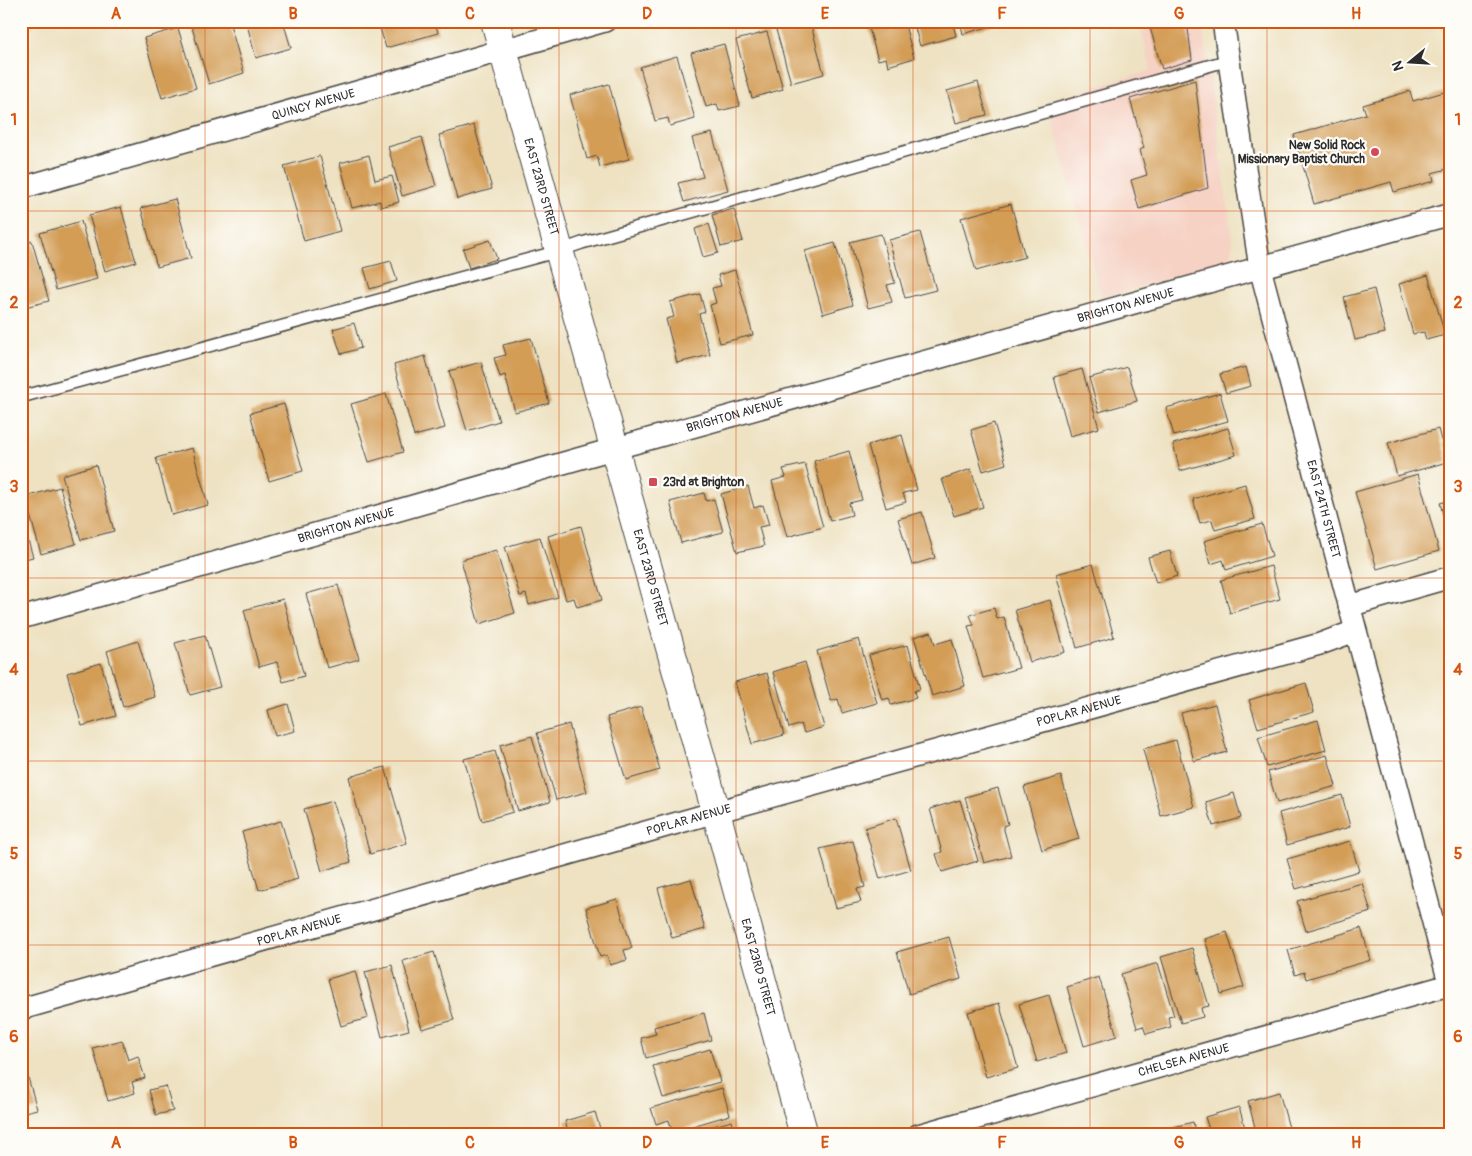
<svg xmlns="http://www.w3.org/2000/svg" width="1472" height="1156" font-family="Pangolin,sans-serif">
<rect width="100%" height="100%" fill="#fdfcf7"/>
<filter id="ink" filterUnits="userSpaceOnUse"><feTurbulence type="fractalNoise" baseFrequency=".02" numOctaves="2"/><feDisplacementMap in="SourceGraphic" scale="10" xChannelSelector="R" yChannelSelector="G"/><feConvolveMatrix kernelMatrix="1 2 1 2 8 2 1 2 1" color-interpolation-filters="sRGB"/></filter>
<filter id="wash" filterUnits="userSpaceOnUse"><feTurbulence type="fractalNoise" baseFrequency=".0096" numOctaves="4" result="noise"/><feDisplacementMap in="SourceGraphic" scale="20" xChannelSelector="R" yChannelSelector="G"/><feGaussianBlur stdDeviation="1.12" result="paint"/><feColorMatrix in="noise" values="0 0 0 0 0 0 0 0 0 0 0 0 0 0 0 0 0 1.4 0 .05"/><feComposite in="paint" operator="in"/></filter>
<g filter="url(#wash)">
<rect width="100%" height="100%" fill="#eee2c2"/>
<polygon fill="#f6d2c5" points="1139,21 1202,21 1232,238 1232,255 1224,262 1102,298 1047,102 1151,70"/>
<g id="blocks">
<g fill="#d39d56">
<polygon points="190,21 229,21 244,73 209,84"/>
<polygon points="246,21 283,21 291,48 256,58"/>
<polygon points="378,21 435,21 438,33 386,48"/>
<polygon points="791,21 810,21 824,74 791,83 775,26"/>
<polygon points="867,21 904,21 914,58 888,66 886,58 878,60"/>
<polygon points="913,21 952,21 956,36 920,46"/>
<polygon points="960,21 994,21 995,25 963,34"/>
<polygon points="1148,21 1187,21 1192,60 1162,69"/>
<polygon points="178,28 196,88 162,98 144,38"/>
<polygon points="767,32 783,89 752,98 736,40"/>
<polygon points="724,44 740,106 719,111 717,104 706,107 691,53"/>
<polygon points="677,56 695,119 670,126 668,118 655,121 640,67"/>
<polygon points="1195,80 1208,188 1139,209 1131,180 1147,175 1140,150 1144,148 1130,99"/>
<polygon points="978,82 987,115 956,123 947,91"/>
<polygon points="609,84 629,159 600,167 597,156 587,159 570,95"/>
<polygon points="1410,91 1413,101 1444,92 1451,115 1451,168 1432,173 1434,181 1394,192 1391,182 1314,204 1294,135 1366,114 1363,105"/>
<polygon points="474,125 492,189 457,199 439,135"/>
<polygon points="712,133 728,190 684,202 678,183 703,177 692,138"/>
<polygon points="422,137 436,186 402,196 388,147"/>
<polygon points="369,155 375,180 392,176 399,202 381,207 380,201 352,208 340,163"/>
<polygon points="320,156 340,231 304,241 284,166"/>
<polygon points="175,199 191,258 157,267 141,208"/>
<polygon points="1011,204 1025,257 976,271 961,218"/>
<polygon points="121,207 136,262 105,271 89,215"/>
<polygon points="734,209 743,241 721,247 712,215"/>
<polygon points="81,221 97,279 56,290 40,233"/>
<polygon points="709,224 718,253 703,257 695,229"/>
<polygon points="920,232 936,290 905,298 889,240"/>
<polygon points="881,234 895,283 887,285 892,302 868,308 850,242"/>
<polygon points="490,240 497,259 469,268 463,249"/>
<polygon points="32,241 49,301 21,308 21,244"/>
<polygon points="835,243 853,305 823,314 805,251"/>
<polygon points="391,261 397,281 370,289 364,268"/>
<polygon points="735,270 753,335 720,343 710,305 716,303 712,288 721,286 718,275"/>
<polygon points="1428,275 1445,335 1426,340 1424,332 1413,334 1399,284"/>
<polygon points="1374,289 1385,333 1355,340 1344,297"/>
<polygon points="700,294 705,312 699,314 710,355 677,363 666,319 674,317 670,302"/>
<polygon points="354,323 361,348 341,354 333,329"/>
<polygon points="531,338 549,403 515,412 505,375 500,377 494,358 506,355 503,345"/>
<polygon points="425,356 445,428 414,436 394,365"/>
<polygon points="481,362 499,421 467,431 449,371"/>
<polygon points="1127,367 1137,401 1099,412 1089,378"/>
<polygon points="1246,367 1251,386 1226,393 1220,374"/>
<polygon points="1082,369 1099,428 1070,436 1054,377"/>
<polygon points="1220,393 1228,421 1174,436 1166,408"/>
<polygon points="386,394 403,452 369,462 351,404"/>
<polygon points="284,404 303,471 269,481 250,413"/>
<polygon points="994,423 1006,464 983,471 971,430"/>
<polygon points="1228,428 1236,455 1180,471 1173,444"/>
<polygon points="1438,429 1447,462 1397,476 1388,443"/>
<polygon points="902,435 917,490 903,493 906,502 886,508 868,445"/>
<polygon points="192,448 208,505 172,515 156,458"/>
<polygon points="849,451 862,500 849,503 852,515 830,521 814,461"/>
<polygon points="805,464 823,527 787,537 772,481 786,477 783,469"/>
<polygon points="96,465 114,531 81,540 62,475"/>
<polygon points="971,469 983,507 954,516 942,479"/>
<polygon points="1418,474 1439,551 1377,569 1355,492"/>
<polygon points="1245,484 1255,519 1215,530 1212,520 1200,523 1193,499"/>
<polygon points="748,486 754,508 763,505 769,525 759,527 764,546 737,552 721,494"/>
<polygon points="60,487 76,544 41,554 25,497"/>
<polygon points="704,493 706,501 714,499 723,532 681,543 670,502"/>
<polygon points="1451,500 1451,532 1448,533 1440,503"/>
<polygon points="922,512 935,558 912,565 898,519"/>
<polygon points="21,517 33,557 21,560"/>
<polygon points="1262,524 1272,556 1226,570 1223,560 1211,564 1204,541"/>
<polygon points="581,526 602,600 577,607 574,598 566,600 548,536"/>
<polygon points="540,537 558,597 529,605 526,594 520,596 505,547"/>
<polygon points="496,550 515,613 479,624 461,560"/>
<polygon points="1170,551 1177,576 1156,583 1148,557"/>
<polygon points="1093,564 1114,637 1077,648 1056,574"/>
<polygon points="1271,566 1280,599 1230,613 1221,580"/>
<polygon points="338,585 359,659 327,668 306,594"/>
<polygon points="283,599 304,676 283,682 277,662 259,667 244,610"/>
<polygon points="1050,600 1065,652 1030,662 1015,610"/>
<polygon points="994,608 997,619 1004,617 1019,668 983,678 968,626 974,625 970,615"/>
<polygon points="931,632 935,644 952,639 965,686 932,696 914,637"/>
<polygon points="205,635 220,687 190,695 175,643"/>
<polygon points="859,639 877,703 842,713 838,699 831,701 817,651"/>
<polygon points="138,641 155,697 123,707 107,651"/>
<polygon points="908,645 920,689 914,691 916,698 891,705 889,698 882,700 869,655"/>
<polygon points="805,662 824,727 804,733 801,724 789,728 773,672"/>
<polygon points="101,663 116,716 82,726 67,673"/>
<polygon points="767,673 784,735 752,744 735,682"/>
<polygon points="1306,683 1314,712 1258,728 1249,700"/>
<polygon points="288,704 295,731 275,736 268,710"/>
<polygon points="1215,704 1227,752 1194,761 1181,713"/>
<polygon points="641,707 660,770 626,780 607,717"/>
<polygon points="1318,720 1326,750 1267,767 1258,737"/>
<polygon points="569,724 587,792 556,800 537,733"/>
<polygon points="532,736 550,802 518,811 500,745"/>
<polygon points="1176,740 1194,807 1161,816 1143,749"/>
<polygon points="495,751 513,812 482,821 464,759"/>
<polygon points="1327,755 1336,786 1277,803 1268,772"/>
<polygon points="385,767 407,843 370,854 349,777"/>
<polygon points="1061,776 1079,839 1042,850 1024,787"/>
<polygon points="998,788 1008,824 1003,826 1011,856 984,863 965,797"/>
<polygon points="1234,793 1241,818 1213,826 1206,802"/>
<polygon points="1342,795 1350,827 1287,845 1279,813"/>
<polygon points="960,800 978,861 942,872 936,854 942,852 930,809"/>
<polygon points="333,801 351,862 322,871 304,809"/>
<polygon points="896,818 911,870 880,879 865,828"/>
<polygon points="281,821 298,879 259,890 242,832"/>
<polygon points="853,841 865,887 857,889 861,902 836,908 820,849"/>
<polygon points="1350,841 1359,871 1296,889 1287,859"/>
<polygon points="691,879 705,929 672,938 658,888"/>
<polygon points="1362,883 1371,912 1306,931 1297,901"/>
<polygon points="617,899 632,948 624,950 627,960 610,965 607,955 600,957 586,908"/>
<polygon points="1361,928 1371,960 1306,979 1304,972 1295,975 1288,950"/>
<polygon points="1227,932 1244,987 1221,994 1205,939"/>
<polygon points="949,937 961,979 909,994 897,952"/>
<polygon points="1192,948 1209,1006 1201,1008 1203,1017 1181,1023 1161,957"/>
<polygon points="434,952 454,1020 422,1029 403,961"/>
<polygon points="1158,963 1174,1016 1168,1017 1171,1027 1146,1034 1143,1026 1137,1028 1121,974"/>
<polygon points="392,965 409,1030 382,1037 365,972"/>
<polygon points="355,971 368,1018 341,1026 328,979"/>
<polygon points="1099,977 1117,1036 1084,1046 1067,987"/>
<polygon points="1049,995 1066,1053 1037,1062 1019,1004"/>
<polygon points="999,1003 1018,1068 986,1077 968,1012"/>
<polygon points="704,1013 711,1040 646,1058 641,1038 656,1034 654,1027"/>
<polygon points="122,1040 128,1060 138,1056 145,1078 132,1082 135,1093 108,1101 93,1048"/>
<polygon points="710,1049 720,1082 663,1098 653,1066"/>
<polygon points="25,1067 37,1109 21,1113 21,1068"/>
<polygon points="166,1086 173,1111 156,1115 149,1090"/>
<polygon points="722,1088 730,1115 672,1132 669,1120 656,1124 651,1108"/>
<polygon points="1279,1092 1291,1135 1257,1135 1248,1101"/>
<polygon points="1239,1107 1247,1135 1211,1135 1205,1117"/>
<polygon points="595,1112 602,1135 569,1135 565,1121"/>
<polygon points="732,1121 736,1135 684,1135 684,1134"/>
<polygon points="1193,1122 1196,1135 1159,1135 1158,1131"/>
</g>
</g>
</g>
<g filter="url(#ink)">
<use href="#blocks" fill-opacity="0" stroke="#484642" stroke-width="1"/>
<g fill="none" stroke-linecap="round" stroke-linejoin="round">
<defs>
<polyline id="lane" points="21,397 559,251 582,243 1229,60"/>
<g id="street">
<path id="s1" d="M1223,21L1260,268L1451,990"/>
<path id="s2" d="M21,188L605,21"/>
<polyline points="1349,606 1451,577"/>
<path id="s3" d="M21,618L581,458L1451,214"/>
<path id="s4" d="M21,1009L716,812L1320,644L1355,631"/>
<path id="s5" d="M918,1135L1449,985"/>
</g>
<g id="secondary">
<path id="s6" d="M495,21L716,812L804,1135"/>
</g>
</defs>
<use href="#lane" stroke="#484642" stroke-width="14"/>
<use href="#street" stroke="#484642" stroke-width="24"/>
<use href="#secondary" stroke="#484642" stroke-width="30"/>
<use href="#lane" stroke="#fff" stroke-width="11"/>
<use href="#street" stroke="#fff" stroke-width="21"/>
<use href="#secondary" stroke="#fff" stroke-width="28"/>
</g>
</g>
<path fill="none" stroke="#d5540f" stroke-width="1" stroke-opacity="0.55" d="M205,21V1135M382,21V1135M559,21V1135M736,21V1135M913,21V1135M1090,21V1135M1267,21V1135M21,211H1451M21,394H1451M21,578H1451M21,761H1451M21,945H1451"/>
<g fill="#d1495b" stroke="#fdfcf7" stroke-width="2">
<circle cx="1375" cy="152" r="5"/>
<rect x="648" y="477" width="10" height="10" rx="2.5"/>
</g>
<g text-anchor="middle" stroke-width="4.5" stroke-linejoin="round" paint-order="stroke">
<g font-size="12" fill="#2b2b2b" stroke="#fdfcf7">
<text dy="4" stroke="none"><textPath href="#s2" startOffset="304">QUINCY AVENUE</textPath></text>
<text dy="4" stroke="none"><textPath href="#s6" startOffset="172">EAST 23RD STREET</textPath></text>
<text dy="4" stroke="none"><textPath href="#s3" startOffset="1148">BRIGHTON AVENUE</textPath></text>
<text dy="4" stroke="none"><textPath href="#s3" startOffset="742">BRIGHTON AVENUE</textPath></text>
<text dy="4" stroke="none"><textPath href="#s1" startOffset="499">EAST 24TH STREET</textPath></text>
<text dy="4" stroke="none"><textPath href="#s3" startOffset="338">BRIGHTON AVENUE</textPath></text>
<text dy="4" stroke="none"><textPath href="#s6" startOffset="578">EAST 23RD STREET</textPath></text>
<text dy="4" stroke="none"><textPath href="#s4" startOffset="1099">POPLAR AVENUE</textPath></text>
<text dy="4" stroke="none"><textPath href="#s4" startOffset="694">POPLAR AVENUE</textPath></text>
<text dy="4" stroke="none"><textPath href="#s4" startOffset="289">POPLAR AVENUE</textPath></text>
<text dy="4" stroke="none"><textPath href="#s6" startOffset="982">EAST 23RD STREET</textPath></text>
<text dy="4" stroke="none"><textPath href="#s5" startOffset="276">CHELSEA AVENUE</textPath></text>
</g>
<g font-size="12" font-weight="bold" fill="#2b2b2b" stroke="#fdfcf7" text-anchor="end">
<text x="1365" y="149">New Solid Rock<tspan x="1365" dy="14">Missionary Baptist Church</tspan></text>
<text x="663" y="486" text-anchor="start">23rd at Brighton</text>
</g>
</g>
<rect width="1472" height="1156" fill="none" stroke="#fdfcf7" stroke-width="55"/>
<g transform="translate(1410 62) rotate(252)" stroke="#fdfcf7" stroke-width="4" paint-order="stroke">
<path d="M0-4L9 19L0 12L-9 19Z" fill="#2b2b2b"/>
<text y="-8" font-size="14" font-weight="bold" text-anchor="middle" fill="#2b2b2b">N</text>
</g>
<rect x="28" y="28" width="1416" height="1100" fill="none" stroke="#d5540f" stroke-width="2"/>
<g font-size="16" text-anchor="middle" font-weight="bold" fill="#d5540f">
<text x="116" y="19">A</text>
<text x="293" y="19">B</text>
<text x="470" y="19">C</text>
<text x="647" y="19">D</text>
<text x="825" y="19">E</text>
<text x="1002" y="19">F</text>
<text x="1179" y="19">G</text>
<text x="1356" y="19">H</text>
<text x="14" y="125">1</text>
<text x="1458" y="125">1</text>
<text x="14" y="308">2</text>
<text x="1458" y="308">2</text>
<text x="14" y="492">3</text>
<text x="1458" y="492">3</text>
<text x="14" y="675">4</text>
<text x="1458" y="675">4</text>
<text x="14" y="859">5</text>
<text x="1458" y="859">5</text>
<text x="14" y="1042">6</text>
<text x="1458" y="1042">6</text>
<text x="116" y="1148">A</text>
<text x="293" y="1148">B</text>
<text x="470" y="1148">C</text>
<text x="647" y="1148">D</text>
<text x="825" y="1148">E</text>
<text x="1002" y="1148">F</text>
<text x="1179" y="1148">G</text>
<text x="1356" y="1148">H</text>
</g>
</svg>
